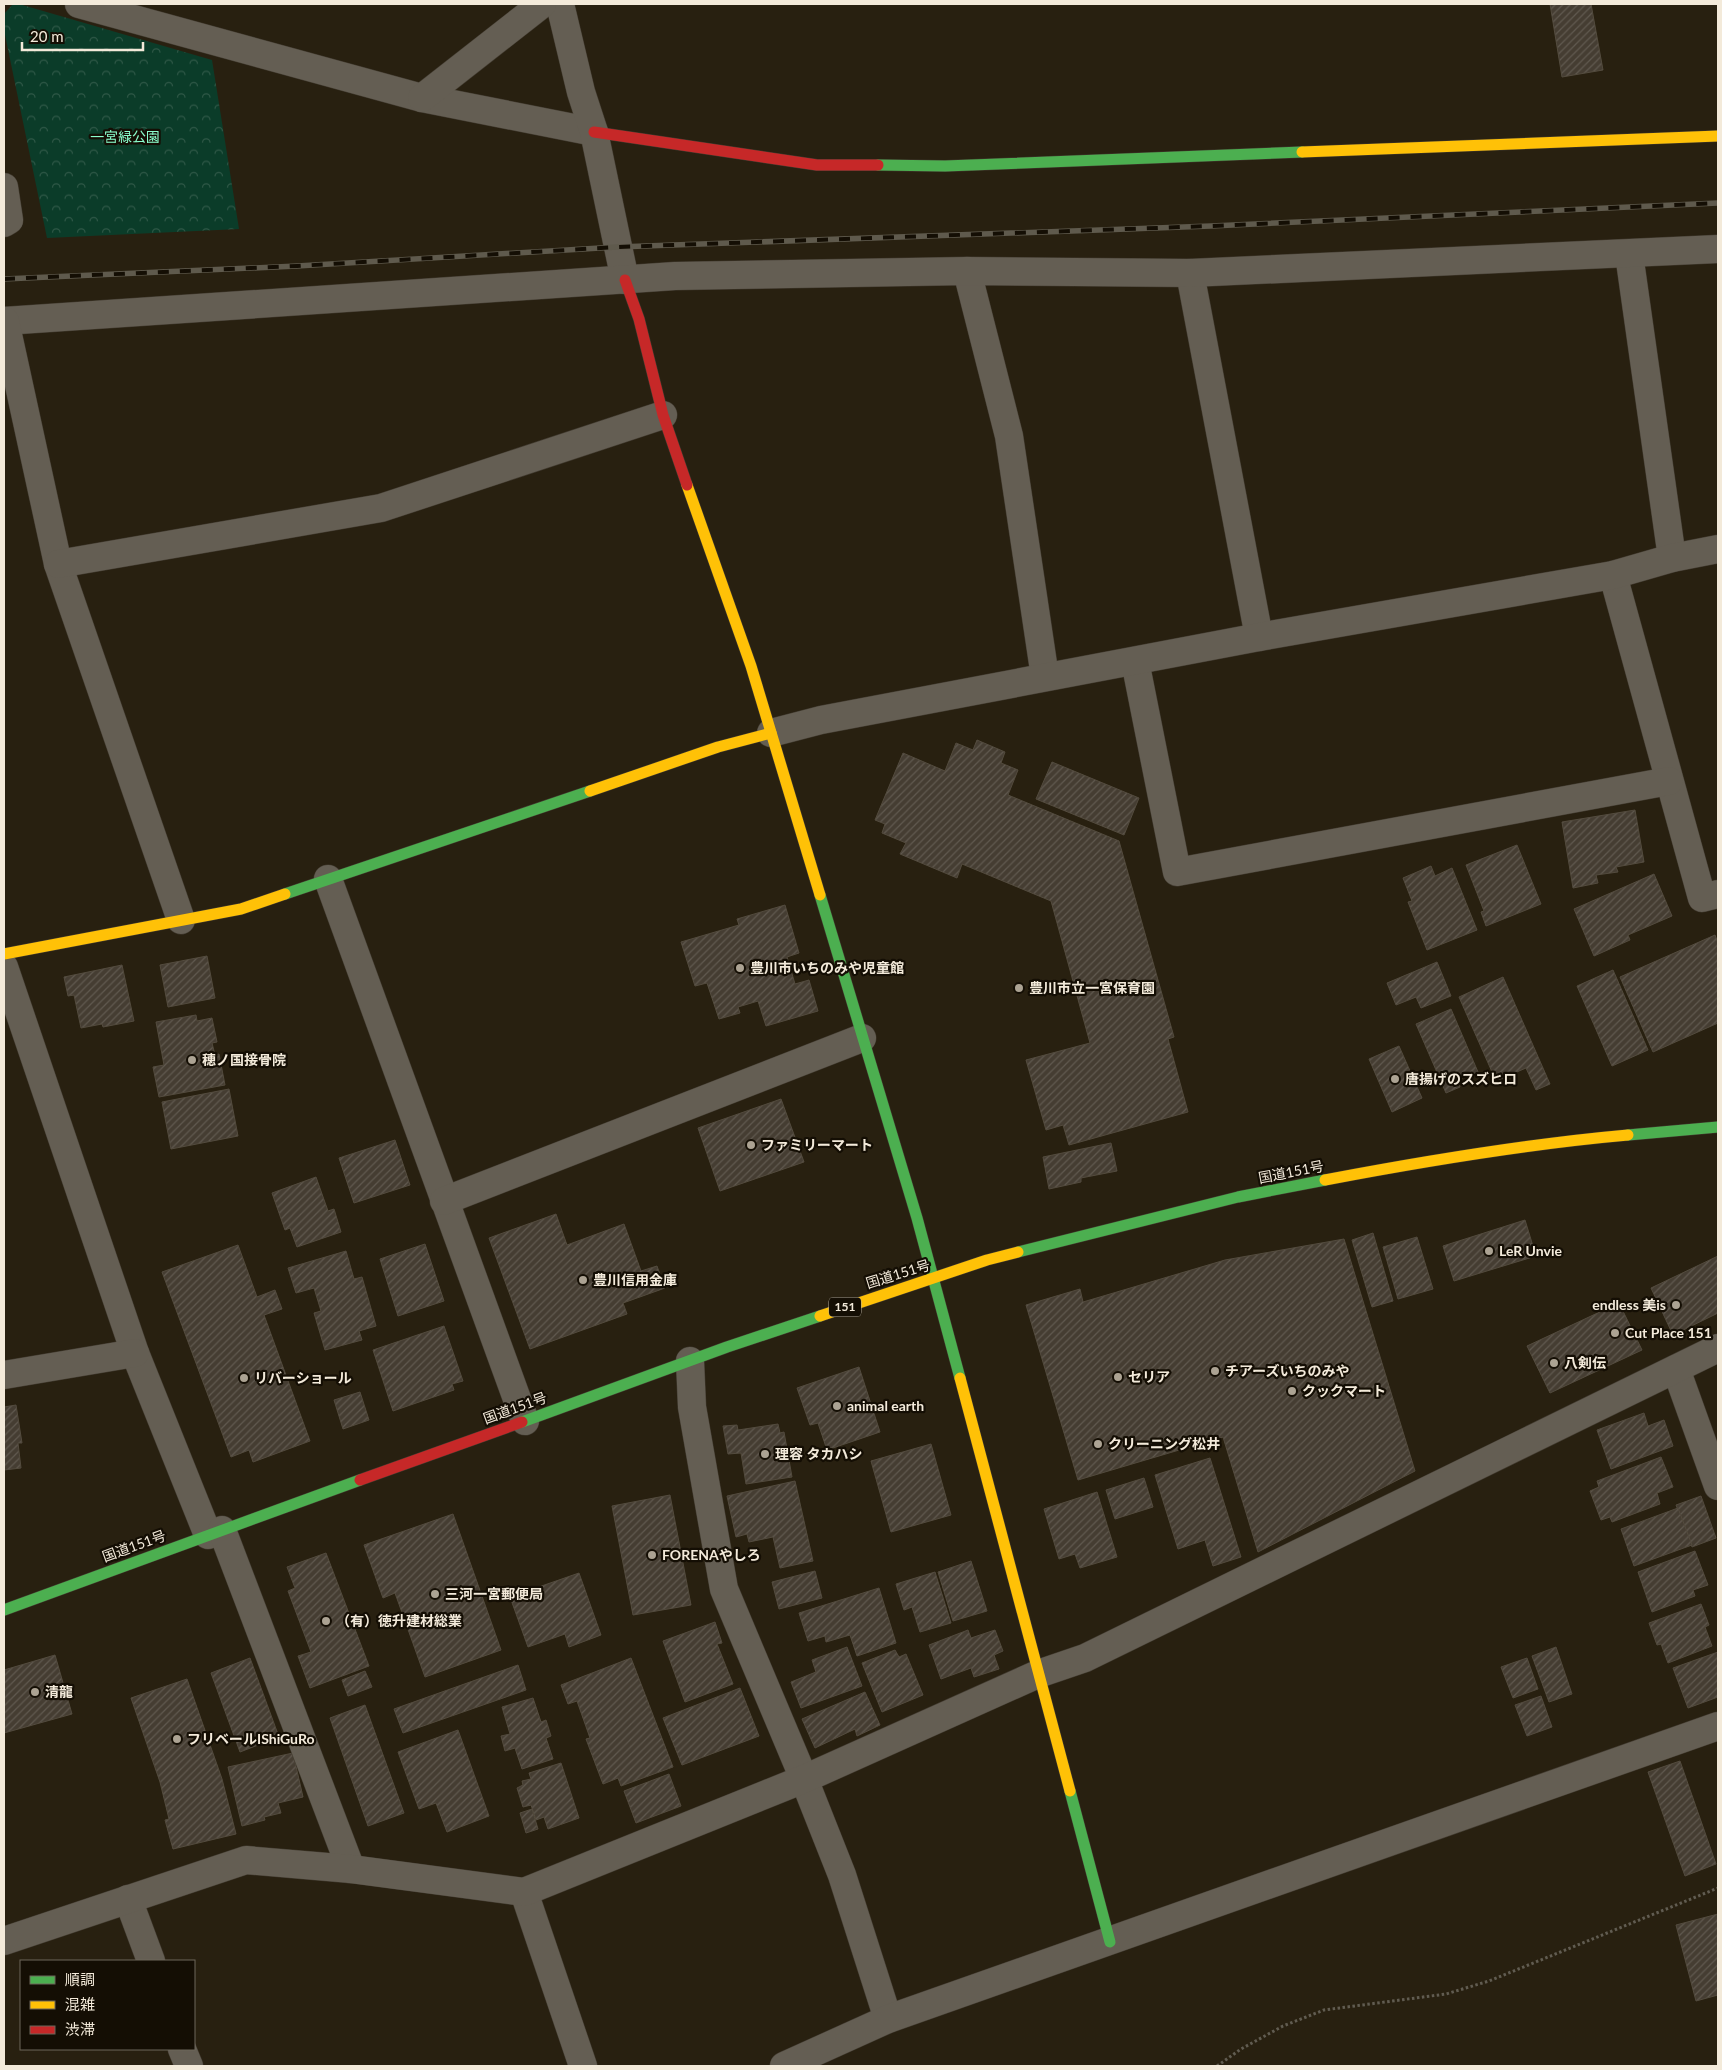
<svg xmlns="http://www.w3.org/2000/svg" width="1722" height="2070" font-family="Lato,'Noto Sans JP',sans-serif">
<defs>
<pattern id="park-crowns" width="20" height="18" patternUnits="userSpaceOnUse" patternTransform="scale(1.25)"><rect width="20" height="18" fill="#0b3c29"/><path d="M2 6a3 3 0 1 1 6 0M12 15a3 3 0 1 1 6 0" fill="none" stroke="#2f5847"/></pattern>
<pattern id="building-hatch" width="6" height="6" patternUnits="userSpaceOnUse" patternTransform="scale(1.25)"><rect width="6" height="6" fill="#453d32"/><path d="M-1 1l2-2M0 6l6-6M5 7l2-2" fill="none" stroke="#60594f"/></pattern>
</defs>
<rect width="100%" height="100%" fill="#282010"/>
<polygon fill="url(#park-crowns)" points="13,4 19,4 212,60 239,229 47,238 4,30 4,14"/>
<g fill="url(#building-hatch)" stroke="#534b3e">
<polygon points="1550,4 1591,4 1603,70 1562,77"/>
<polygon points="977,740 1005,752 1001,763 1018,770 1008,795 1119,841 1174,1037 1168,1039 1188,1112 1069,1145 1063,1125 1046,1130 1026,1060 1090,1043 1051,901 962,864 957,878 900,854 906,843 882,833 885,824 875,820 903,753 945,771 956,743 973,750"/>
<polygon points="1052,762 1139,798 1124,835 1036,799"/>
<polygon points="1635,810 1644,862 1616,867 1618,872 1596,875 1598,883 1573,888 1562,822"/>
<polygon points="1517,845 1541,904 1486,926 1481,912 1484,911 1466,865"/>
<polygon points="1431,866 1435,876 1452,868 1477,930 1427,950 1408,902 1412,901 1403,878"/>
<polygon points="1654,874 1672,916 1628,935 1630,940 1594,956 1574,909"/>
<polygon points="785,905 799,953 787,957 795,984 809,980 818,1011 766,1026 758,1001 738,1007 740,1013 719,1019 707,983 695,986 681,942 739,925 737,919"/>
<polygon points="1715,935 1718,943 1718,1023 1653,1052 1620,977"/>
<polygon points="207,956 215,998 168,1007 160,965"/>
<polygon points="1437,962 1451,996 1421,1008 1416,997 1396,1005 1387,983"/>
<polygon points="122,965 134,1021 103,1027 102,1024 81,1028 74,995 68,996 64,977"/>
<polygon points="1613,970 1648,1050 1612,1066 1577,986"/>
<polygon points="1503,977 1550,1084 1536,1090 1526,1068 1496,1081 1459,997"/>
<polygon points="1451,1009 1478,1072 1457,1080 1460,1087 1446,1093 1416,1024"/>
<polygon points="196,1015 197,1021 212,1018 217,1042 212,1043 215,1055 219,1054 225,1085 159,1097 153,1067 164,1065 156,1022"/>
<polygon points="1399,1046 1422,1098 1392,1112 1369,1059"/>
<polygon points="229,1089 238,1136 171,1149 162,1102"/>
<polygon points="781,1099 804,1162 720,1191 698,1128"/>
<polygon points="395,1140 410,1185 354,1203 339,1158"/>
<polygon points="1111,1143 1117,1171 1081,1178 1081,1182 1049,1189 1043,1157"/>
<polygon points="316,1177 328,1211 334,1209 341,1232 297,1247 290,1228 285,1230 272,1193"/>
<polygon points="556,1214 567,1245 624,1224 641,1271 657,1266 665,1288 623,1303 627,1314 530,1349 489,1238"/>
<polygon points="1525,1220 1536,1256 1454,1281 1443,1246"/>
<polygon points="1373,1233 1393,1301 1372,1307 1352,1240"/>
<polygon points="1417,1237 1433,1289 1398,1299 1383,1247"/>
<polygon points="1344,1239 1415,1471 1258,1552 1223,1437 1078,1480 1026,1305 1080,1289 1083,1302 1225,1260"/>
<polygon points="425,1244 444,1301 398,1316 380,1259"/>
<polygon points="238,1245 257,1297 275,1290 282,1309 264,1315 310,1441 253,1462 249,1450 231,1457 162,1272"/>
<polygon points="346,1251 354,1279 362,1277 376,1326 359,1331 362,1340 325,1350 314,1313 321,1311 314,1288 296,1293 288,1268"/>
<polygon points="1718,1256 1718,1313 1673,1335 1651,1288"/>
<polygon points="1619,1303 1642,1350 1550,1393 1527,1346"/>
<polygon points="444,1326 463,1381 452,1384 454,1390 393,1411 373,1350"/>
<polygon points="859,1367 880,1432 827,1450 818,1423 810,1425 797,1388"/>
<polygon points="360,1392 369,1420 343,1429 334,1400"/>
<polygon points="16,1405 22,1443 18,1443 21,1468 4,1470 4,1407"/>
<polygon points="1644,1413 1648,1426 1664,1420 1673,1446 1611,1469 1597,1430"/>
<polygon points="778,1424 780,1433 784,1432 792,1477 746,1484 741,1453 728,1454 723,1426 737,1425 738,1430"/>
<polygon points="931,1444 951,1515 891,1532 871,1461"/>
<polygon points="1661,1457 1673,1487 1657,1493 1660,1504 1612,1522 1610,1517 1601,1520 1590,1491 1599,1487 1597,1481"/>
<polygon points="1210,1458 1241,1557 1213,1566 1205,1540 1178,1549 1155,1475"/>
<polygon points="1144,1478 1153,1507 1115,1519 1106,1490"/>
<polygon points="795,1481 813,1561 780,1568 773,1537 749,1542 747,1534 736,1537 727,1496"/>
<polygon points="1097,1492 1117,1557 1080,1568 1075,1554 1059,1559 1044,1509"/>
<polygon points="670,1495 691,1605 633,1615 612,1506"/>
<polygon points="1701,1496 1716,1538 1692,1547 1676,1505"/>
<polygon points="1678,1508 1692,1545 1634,1566 1621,1529"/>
<polygon points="453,1514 501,1650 425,1677 395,1593 383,1598 364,1545"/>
<polygon points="1695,1551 1708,1585 1693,1590 1695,1596 1652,1612 1638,1572"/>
<polygon points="326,1553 369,1666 310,1688 298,1656 311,1652 288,1591 295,1588 287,1567"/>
<polygon points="971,1561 987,1611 953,1621 938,1572"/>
<polygon points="815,1571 822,1598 779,1609 772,1582"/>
<polygon points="935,1572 951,1623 920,1632 912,1607 904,1610 896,1584"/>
<polygon points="579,1573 601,1635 569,1647 565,1634 528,1647 510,1597"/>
<polygon points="879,1588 896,1643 857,1656 850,1635 826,1642 825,1636 808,1641 799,1613"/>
<polygon points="1701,1604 1709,1625 1705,1627 1712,1646 1668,1663 1661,1644 1657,1645 1649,1623"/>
<polygon points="715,1622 722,1643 717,1644 733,1684 685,1702 663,1641"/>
<polygon points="968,1630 971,1638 995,1630 1003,1651 994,1655 999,1669 974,1677 971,1668 941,1679 929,1645"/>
<polygon points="847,1647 862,1686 801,1708 791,1682 816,1672 812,1660"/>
<polygon points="1556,1647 1572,1694 1549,1702 1532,1656"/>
<polygon points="895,1650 899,1657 906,1654 923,1695 882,1712 862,1663"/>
<polygon points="1718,1652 1718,1697 1688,1708 1673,1668"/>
<polygon points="55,1655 72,1714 4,1733 4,1670"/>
<polygon points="250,1658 279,1737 240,1752 211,1673"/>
<polygon points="631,1658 673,1767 621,1786 618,1778 603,1784 586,1739 590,1738 577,1701 568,1704 561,1685"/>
<polygon points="1527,1658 1538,1689 1513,1698 1501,1667"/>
<polygon points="518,1665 526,1690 403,1733 394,1709"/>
<polygon points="365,1671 372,1687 348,1696 342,1680"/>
<polygon points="187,1679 222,1779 236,1834 173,1849 165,1820 169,1819 160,1782 131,1698"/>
<polygon points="740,1688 759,1736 682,1765 663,1718"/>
<polygon points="865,1692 880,1725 857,1736 855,1729 815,1748 802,1719"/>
<polygon points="1541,1696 1552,1727 1527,1736 1515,1705"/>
<polygon points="533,1698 541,1722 546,1720 551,1736 546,1738 553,1759 522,1769 515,1748 505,1751 501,1736 510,1734 502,1707"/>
<polygon points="365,1705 404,1813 368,1826 330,1718"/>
<polygon points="458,1730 489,1816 447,1832 436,1803 419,1809 398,1752"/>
<polygon points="293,1753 303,1797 278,1803 281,1813 264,1817 265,1820 242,1826 228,1767"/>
<polygon points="1680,1761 1716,1864 1685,1876 1648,1772"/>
<polygon points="561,1763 579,1818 548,1829 544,1817 536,1820 531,1805 523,1807 517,1788 523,1785 522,1781 531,1779 529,1773"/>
<polygon points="669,1774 681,1806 636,1823 624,1791"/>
<polygon points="532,1809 538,1829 526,1833 520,1813"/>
<polygon points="1718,1914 1718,1995 1696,2001 1676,1925"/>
</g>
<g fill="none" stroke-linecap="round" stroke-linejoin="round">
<defs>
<g id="street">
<polyline points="79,4 422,98 594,132"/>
<polyline points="560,4 581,92 594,132 625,280"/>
<polyline points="422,98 542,4"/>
<polyline points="4,187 9,220 4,223"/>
<polyline points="1629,254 1672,558"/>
<polyline points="967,271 1009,436 1045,677"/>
<polyline points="1190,273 1259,637"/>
<polyline points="4,321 675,276 967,271 1190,273 1718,249"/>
<polyline points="5,321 58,564 181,920"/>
<polyline points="58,564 381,508 663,415"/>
<polyline points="1613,575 1702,898 1718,894"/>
<polyline points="1135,661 1177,872 1669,781"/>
<polyline points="771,733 821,720 1259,637 1613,575 1672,558 1718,549"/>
<polyline points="328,879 525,1421"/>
<polyline points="4,967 135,1353 208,1535"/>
<polyline points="444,1201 862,1038"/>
<polyline points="690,1361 692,1407 724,1589 804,1779 842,1875 888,2019"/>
<polyline points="1676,1369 1718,1486"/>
<polyline points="4,1375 135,1353"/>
<polyline points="222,1530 351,1869"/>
<polyline points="524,1892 583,2066"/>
<polyline points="128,1899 151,1961"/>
<polyline points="4,1941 246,1860 351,1869 524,1892 804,1779 1038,1674 1085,1658 1718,1348"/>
<polyline points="182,2049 189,2066"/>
<polyline points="784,2066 888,2019 1718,1726"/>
</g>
<g id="fast">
<polyline points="878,165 945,166 1302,152"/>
<polyline points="285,894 590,791"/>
<polyline points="820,895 917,1218 960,1378"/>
<polyline points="1628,1135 1718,1127"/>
<polyline points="1018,1252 1238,1197 1325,1180"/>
<polyline points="522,1422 727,1347 820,1316"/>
<polyline points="4,1610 360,1480"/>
<polyline points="1070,1791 1110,1942"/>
</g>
<g id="slow">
<polyline points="1302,152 1718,136"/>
<polyline points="687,485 751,666 820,895"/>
<polyline points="590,791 718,747 771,733"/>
<polyline points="4,954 241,909 285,894"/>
<path d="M1325,1180C1425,1161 1526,1144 1628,1135"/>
<polyline points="820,1316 987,1260 1018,1252"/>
<polyline points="960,1378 1070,1791"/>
</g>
<g id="jam">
<polyline points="594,132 817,165 878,165"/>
<polyline points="625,280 639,319 663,415 687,485"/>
<polyline points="360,1480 522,1422"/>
</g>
</defs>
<use href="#street" stroke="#423b30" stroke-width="29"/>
<use href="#fast" stroke="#423b30" stroke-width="12"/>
<use href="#slow" stroke="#423b30" stroke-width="12"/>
<use href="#jam" stroke="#423b30" stroke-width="12"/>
<polyline stroke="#615c51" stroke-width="3" stroke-dasharray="2.5 2.5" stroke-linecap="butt" points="1217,2066 1241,2049 1283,2026 1324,2010 1446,1994 1489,1981 1718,1888"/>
<use href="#street" stroke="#645e53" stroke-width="28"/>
<use href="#fast" stroke="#4caf50" stroke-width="11"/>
<use href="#slow" stroke="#ffc107" stroke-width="11"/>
<use href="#jam" stroke="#c62828" stroke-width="11"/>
<defs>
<polyline id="rail" points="4,279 297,266 617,247 1211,226 1718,203"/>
</defs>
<use href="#rail" stroke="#5f5a4d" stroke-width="5.5"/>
<use href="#rail" stroke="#140e04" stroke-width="4" stroke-dasharray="11" stroke-linecap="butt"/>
</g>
<g fill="#aca393" stroke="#140e04" stroke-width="2">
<circle cx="740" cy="968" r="5"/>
<circle cx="1019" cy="988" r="5"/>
<circle cx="192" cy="1060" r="5"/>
<circle cx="1395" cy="1079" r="5"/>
<circle cx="751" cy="1145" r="5"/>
<circle cx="1489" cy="1251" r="5"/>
<circle cx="583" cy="1280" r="5"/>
<circle cx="1676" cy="1305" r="5"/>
<circle cx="1615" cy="1333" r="5"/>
<circle cx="1554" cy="1363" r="5"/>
<circle cx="1215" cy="1371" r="5"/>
<circle cx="1118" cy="1377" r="5"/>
<circle cx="244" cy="1378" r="5"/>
<circle cx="1292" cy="1391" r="5"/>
<circle cx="837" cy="1406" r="5"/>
<circle cx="1098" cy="1444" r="5"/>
<circle cx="765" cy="1454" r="5"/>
<circle cx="652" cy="1555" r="5"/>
<circle cx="435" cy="1594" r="5"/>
<circle cx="326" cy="1621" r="5"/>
<circle cx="35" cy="1692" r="5"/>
<circle cx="177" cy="1739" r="5"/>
</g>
<g text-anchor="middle" stroke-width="4.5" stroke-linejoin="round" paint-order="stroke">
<rect fill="#140e04" stroke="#b0a89a" stroke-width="1" x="829" y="1297.5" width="32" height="19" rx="4"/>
<g font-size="12" font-weight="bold" fill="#f3eada">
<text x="845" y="1311">151</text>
</g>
<g font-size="14" fill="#8bffce" stroke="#140e04">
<text x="125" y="142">一宮緑公園</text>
</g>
<g font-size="14" font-weight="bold" fill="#f3eada" stroke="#140e04" text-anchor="start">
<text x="750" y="973">豊川市いちのみや児童館</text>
<text x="1029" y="993">豊川市立一宮保育園</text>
<text x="202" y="1065">穂ノ国接骨院</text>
<text x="1405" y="1084">唐揚げのスズヒロ</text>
<text x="761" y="1150">ファミリーマート</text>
<text x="1499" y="1256">LeR Unvie</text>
<text x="593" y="1285">豊川信用金庫</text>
<text x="1666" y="1310" text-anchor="end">endless 美is</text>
<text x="1625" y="1338">Cut Place 151</text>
<text x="1564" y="1368">八剣伝</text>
<text x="1225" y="1376">チアーズいちのみや</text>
<text x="1128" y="1382">セリア</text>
<text x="254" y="1383">リバーショール</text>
<text x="1302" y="1396">クックマート</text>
<text x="847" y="1411">animal earth</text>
<text x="1108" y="1449">クリーニング松井</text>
<text x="775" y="1459">理容 タカハシ</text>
<text x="662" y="1560">FORENAやしろ</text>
<text x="445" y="1599">三河一宮郵便局</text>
<text x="336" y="1626">（有）徳升建材総業</text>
<text x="45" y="1697">清龍</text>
<text x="187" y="1744">フリベールIShiGuRo</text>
</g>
<g font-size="14" fill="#f3eada" stroke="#140e04">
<text transform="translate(1291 1172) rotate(-11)" y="5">国道151号</text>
<text transform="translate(898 1274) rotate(-17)" y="5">国道151号</text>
<text transform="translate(515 1408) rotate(-20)" y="5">国道151号</text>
<text transform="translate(134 1546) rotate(-20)" y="5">国道151号</text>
</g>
</g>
<rect width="1722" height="2070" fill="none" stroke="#f3eada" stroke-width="10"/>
<rect x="20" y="1960" width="175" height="90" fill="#140e04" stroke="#6d665a"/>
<rect x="30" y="1976" width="25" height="8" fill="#4caf50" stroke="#6d665a"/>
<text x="65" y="1985" font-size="15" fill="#f3eada">順調</text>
<rect x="30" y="2001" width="25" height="8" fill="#ffc107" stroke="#6d665a"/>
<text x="65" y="2010" font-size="15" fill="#f3eada">混雑</text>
<rect x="30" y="2026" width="25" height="8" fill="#c62828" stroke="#6d665a"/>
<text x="65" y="2035" font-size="15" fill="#f3eada">渋滞</text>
<path d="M22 42v8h121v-8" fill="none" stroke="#f3eada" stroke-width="2.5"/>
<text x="30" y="42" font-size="15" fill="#f3eada" stroke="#140e04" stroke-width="4" paint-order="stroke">20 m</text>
</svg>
